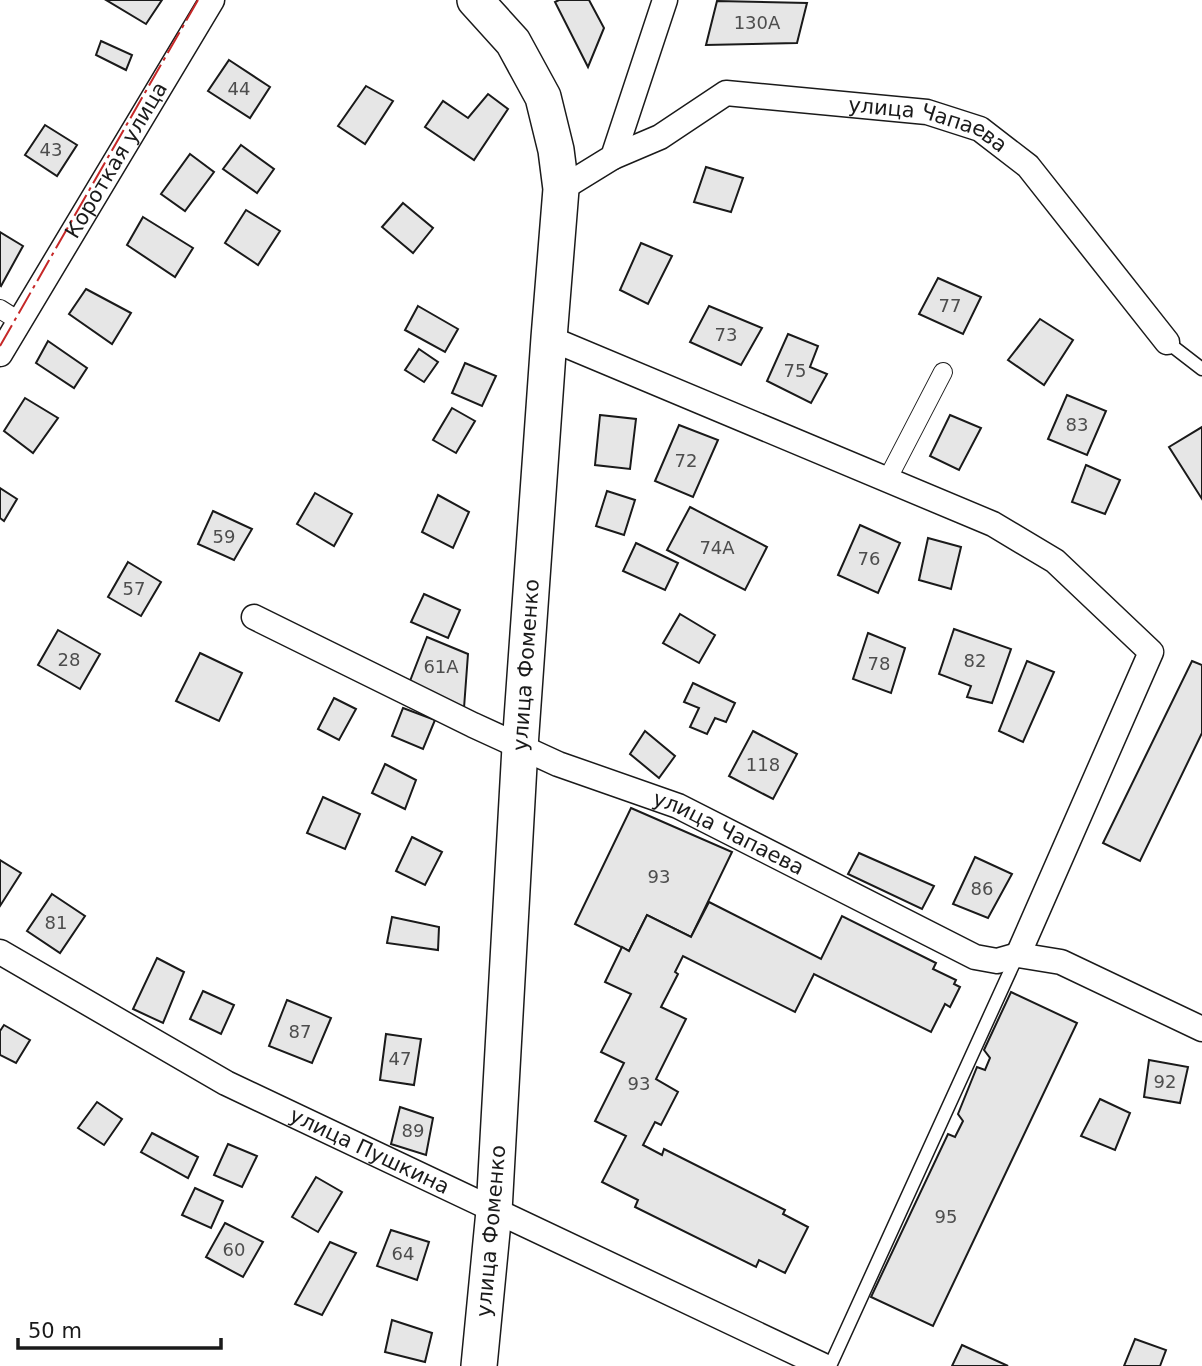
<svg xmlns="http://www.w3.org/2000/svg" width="1202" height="1366" font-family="'DejaVu Sans',sans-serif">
<rect width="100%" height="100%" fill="#fff"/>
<g fill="#e6e6e6" stroke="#1a1a1a" stroke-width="2">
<polygon points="106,0 162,0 146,24"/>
<polygon points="559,0 589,0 604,28 588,67 555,2"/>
<polygon points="717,1 807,3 797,43 706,45"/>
<polygon points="101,41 132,55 126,70 96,55"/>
<polygon points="229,60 270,87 250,118 208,91"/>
<polygon points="366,86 393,101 365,144 338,126"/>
<polygon points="488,94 508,109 474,160 425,127 443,101 468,118"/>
<polygon points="45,125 77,145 57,176 25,155"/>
<polygon points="241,145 274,169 257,193 223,169"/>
<polygon points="190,154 214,172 185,211 161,194"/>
<polygon points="706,167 743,178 731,212 694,202"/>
<polygon points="403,203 433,228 413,253 382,227"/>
<polygon points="246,210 280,231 258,265 225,243"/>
<polygon points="143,217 193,248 175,277 127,245"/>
<polygon points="0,232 23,246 1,286 0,285"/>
<polygon points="641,243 672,256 648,304 620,290"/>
<polygon points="938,278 981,297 963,334 919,314"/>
<polygon points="86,289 131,313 112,344 69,314"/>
<polygon points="418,306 458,329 445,352 405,330"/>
<polygon points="709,306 762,328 741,365 690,342"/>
<polygon points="1040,319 1073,340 1044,385 1008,360"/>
<polygon points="788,334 818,346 810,367 827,374 811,403 767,381"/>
<polygon points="48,341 87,368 74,388 36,363"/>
<polygon points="419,349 438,362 424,382 405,370"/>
<polygon points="465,363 496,376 482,406 452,393"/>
<polygon points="1067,395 1106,411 1087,455 1048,439"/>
<polygon points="25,398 58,418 33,453 4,431"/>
<polygon points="452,408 475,421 456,453 433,440"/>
<polygon points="600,415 636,419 630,469 595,465"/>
<polygon points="950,415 981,428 959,470 930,456"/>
<polygon points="679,425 718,440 693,497 655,481"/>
<polygon points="1202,427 1202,499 1169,447"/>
<polygon points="1086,465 1120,480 1105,514 1072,502"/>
<polygon points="0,488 17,499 4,521 0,518"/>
<polygon points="607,491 635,500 624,535 596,526"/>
<polygon points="315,493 352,514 334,546 297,524"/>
<polygon points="438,495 469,512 453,548 422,532"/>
<polygon points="690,507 767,547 745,590 667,550"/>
<polygon points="213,511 252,529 234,560 198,544"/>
<polygon points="860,525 900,543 878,593 838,575"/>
<polygon points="928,538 961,547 951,589 919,580"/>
<polygon points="636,543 678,563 665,590 623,571"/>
<polygon points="128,562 161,582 141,616 108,597"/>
<polygon points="424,594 460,610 448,638 411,622"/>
<polygon points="680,614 715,635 699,663 663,643"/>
<polygon points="954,629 1011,649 992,703 967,697 971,686 939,674"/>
<polygon points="58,630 100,654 80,689 38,665"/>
<polygon points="868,633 905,648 891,693 853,679"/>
<polygon points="427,637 468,654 464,708 410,681"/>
<polygon points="200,653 242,673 219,721 176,701"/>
<polygon points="1027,661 1054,672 1023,742 999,731"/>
<polygon points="1192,661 1202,665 1202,733 1140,861 1103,843"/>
<polygon points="693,683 735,703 726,722 715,718 707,734 690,727 699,708 684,702"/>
<polygon points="334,698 356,709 339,740 318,729"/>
<polygon points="403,708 435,720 423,749 392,736"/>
<polygon points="645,731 675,756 659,778 630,754"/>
<polygon points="753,731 797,754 773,799 729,776"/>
<polygon points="385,764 416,780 405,809 372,793"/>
<polygon points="323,797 360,814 345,849 307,833"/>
<polygon points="631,808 732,852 691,937 647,915 629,951 575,924"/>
<polygon points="412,837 442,852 425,885 396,871"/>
<polygon points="859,853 934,886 922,909 848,874"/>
<polygon points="975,857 1012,874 988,918 953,904"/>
<polygon points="0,860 21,873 0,906"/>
<polygon points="52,894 85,916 60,953 27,931"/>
<polygon points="709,902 821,959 842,916 936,963 933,969 956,980 954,984 960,987 950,1007 945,1004 931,1032 814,974 795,1012 683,956 675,972 678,974 661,1007 686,1019 656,1079 678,1092 661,1125 655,1122 643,1145 662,1155 664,1149 785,1210 783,1214 808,1227 785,1273 759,1260 756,1267 635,1207 638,1200 602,1182 626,1136 595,1121 624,1063 601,1052 631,994 605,982 622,947 629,951 647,915 691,937"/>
<polygon points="392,917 439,927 438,950 387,943"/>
<polygon points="157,958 184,972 163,1023 133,1009"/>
<polygon points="203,991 234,1005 221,1034 190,1019"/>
<polygon points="1011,992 1077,1023 933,1326 871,1297 948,1134 955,1137 963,1121 958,1114 977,1067 985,1070 990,1058 984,1050"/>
<polygon points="287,1000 331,1018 312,1063 269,1046"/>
<polygon points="4,1025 30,1040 16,1063 0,1055 0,1031"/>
<polygon points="386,1034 421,1039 414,1085 380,1080"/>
<polygon points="1149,1060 1188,1067 1180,1103 1144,1097"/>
<polygon points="1100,1099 1130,1113 1115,1150 1081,1136"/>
<polygon points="97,1102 122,1119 104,1145 78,1128"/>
<polygon points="400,1107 433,1118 426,1155 391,1144"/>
<polygon points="152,1133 198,1157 188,1178 141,1152"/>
<polygon points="228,1144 257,1156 242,1187 214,1175"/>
<polygon points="316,1177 342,1192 318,1232 292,1217"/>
<polygon points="195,1188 223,1201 211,1228 182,1215"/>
<polygon points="225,1223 263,1242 243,1277 206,1257"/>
<polygon points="391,1230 429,1242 417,1280 377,1266"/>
<polygon points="330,1242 356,1253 322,1315 295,1304"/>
<polygon points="392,1320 432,1333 425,1362 385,1352"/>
<polygon points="1135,1339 1166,1350 1160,1366 1124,1366"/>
<polygon points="962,1345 1008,1366 952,1366"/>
</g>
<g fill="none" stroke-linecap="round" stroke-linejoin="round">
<defs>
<g id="service">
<polyline points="1167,342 1202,369"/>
<polyline points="830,1366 1017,956"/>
</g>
<g id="pedestrian">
<polyline points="0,309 19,321"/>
<polyline points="887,480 943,372"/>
</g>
<g id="minor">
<path id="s1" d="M613,157L660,137L726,93L927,112L980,129L1028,166L1167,342"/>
<polyline points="561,189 613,157 665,0"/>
<polyline points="549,338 993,524 1055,561 1151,652 1018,955"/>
<path id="s2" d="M0,354L212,0"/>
<path id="s3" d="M254,617L473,725L558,764L678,806L975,957L997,961L1018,955L1061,962L1202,1029"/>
<path id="s4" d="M0,952L226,1083L824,1366"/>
</g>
<polyline id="secondary" points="475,0 513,42 543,97 556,150 561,189 549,338 520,747 494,1211 479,1366"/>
</defs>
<use href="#service" stroke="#1a1a1a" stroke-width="15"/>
<use href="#pedestrian" stroke="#1a1a1a" stroke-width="20"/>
<use href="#minor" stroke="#1a1a1a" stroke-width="27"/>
<use href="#secondary" stroke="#1a1a1a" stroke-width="38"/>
<use href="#service" stroke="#fff" stroke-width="12"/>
<use href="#pedestrian" stroke="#fff" stroke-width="18"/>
<use href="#minor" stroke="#fff" stroke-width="24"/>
<use href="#secondary" stroke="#fff" stroke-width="35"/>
<polyline stroke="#c62828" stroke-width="2" stroke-dasharray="24 5 3.5 5" stroke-linecap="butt" points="0,346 198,0"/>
</g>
<g text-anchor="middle" stroke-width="5" stroke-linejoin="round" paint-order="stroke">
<g font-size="18" fill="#4d4d4d">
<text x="757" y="29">130А</text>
<text x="239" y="95">44</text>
<text x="51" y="156">43</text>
<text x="950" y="312">77</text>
<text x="726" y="341">73</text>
<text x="795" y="377">75</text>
<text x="1077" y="431">83</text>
<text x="686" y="467">72</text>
<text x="224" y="543">59</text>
<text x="717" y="554">74А</text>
<text x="869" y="565">76</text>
<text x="134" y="595">57</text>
<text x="69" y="666">28</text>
<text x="975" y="667">82</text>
<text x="879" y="670">78</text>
<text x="441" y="673">61А</text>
<text x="763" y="771">118</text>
<text x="659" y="883">93</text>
<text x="982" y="895">86</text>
<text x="56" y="929">81</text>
<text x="300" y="1038">87</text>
<text x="400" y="1065">47</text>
<text x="1165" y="1088">92</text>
<text x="639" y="1090">93</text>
<text x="413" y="1137">89</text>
<text x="946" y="1223">95</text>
<text x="234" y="1256">60</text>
<text x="403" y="1260">64</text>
</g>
<g font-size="21" fill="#1a1a1a" stroke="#fff">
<text dy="7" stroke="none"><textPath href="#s1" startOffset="336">улица Чапаева</textPath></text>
<text dy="7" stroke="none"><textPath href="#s2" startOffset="226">Короткая улица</textPath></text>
<text transform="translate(526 665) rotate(-86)" y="7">улица Фоменко</text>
<text dy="7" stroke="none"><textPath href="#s3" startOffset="522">улица Чапаева</textPath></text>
<text dy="7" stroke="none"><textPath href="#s4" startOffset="420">улица Пушкина</textPath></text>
<text transform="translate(491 1231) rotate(-85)" y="7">улица Фоменко</text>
</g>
</g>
<path d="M18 1338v10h203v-10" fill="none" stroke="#1a1a1a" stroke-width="3.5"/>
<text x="28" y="1338" font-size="21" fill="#1a1a1a" stroke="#ffffff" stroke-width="5" paint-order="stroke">50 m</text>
</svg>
